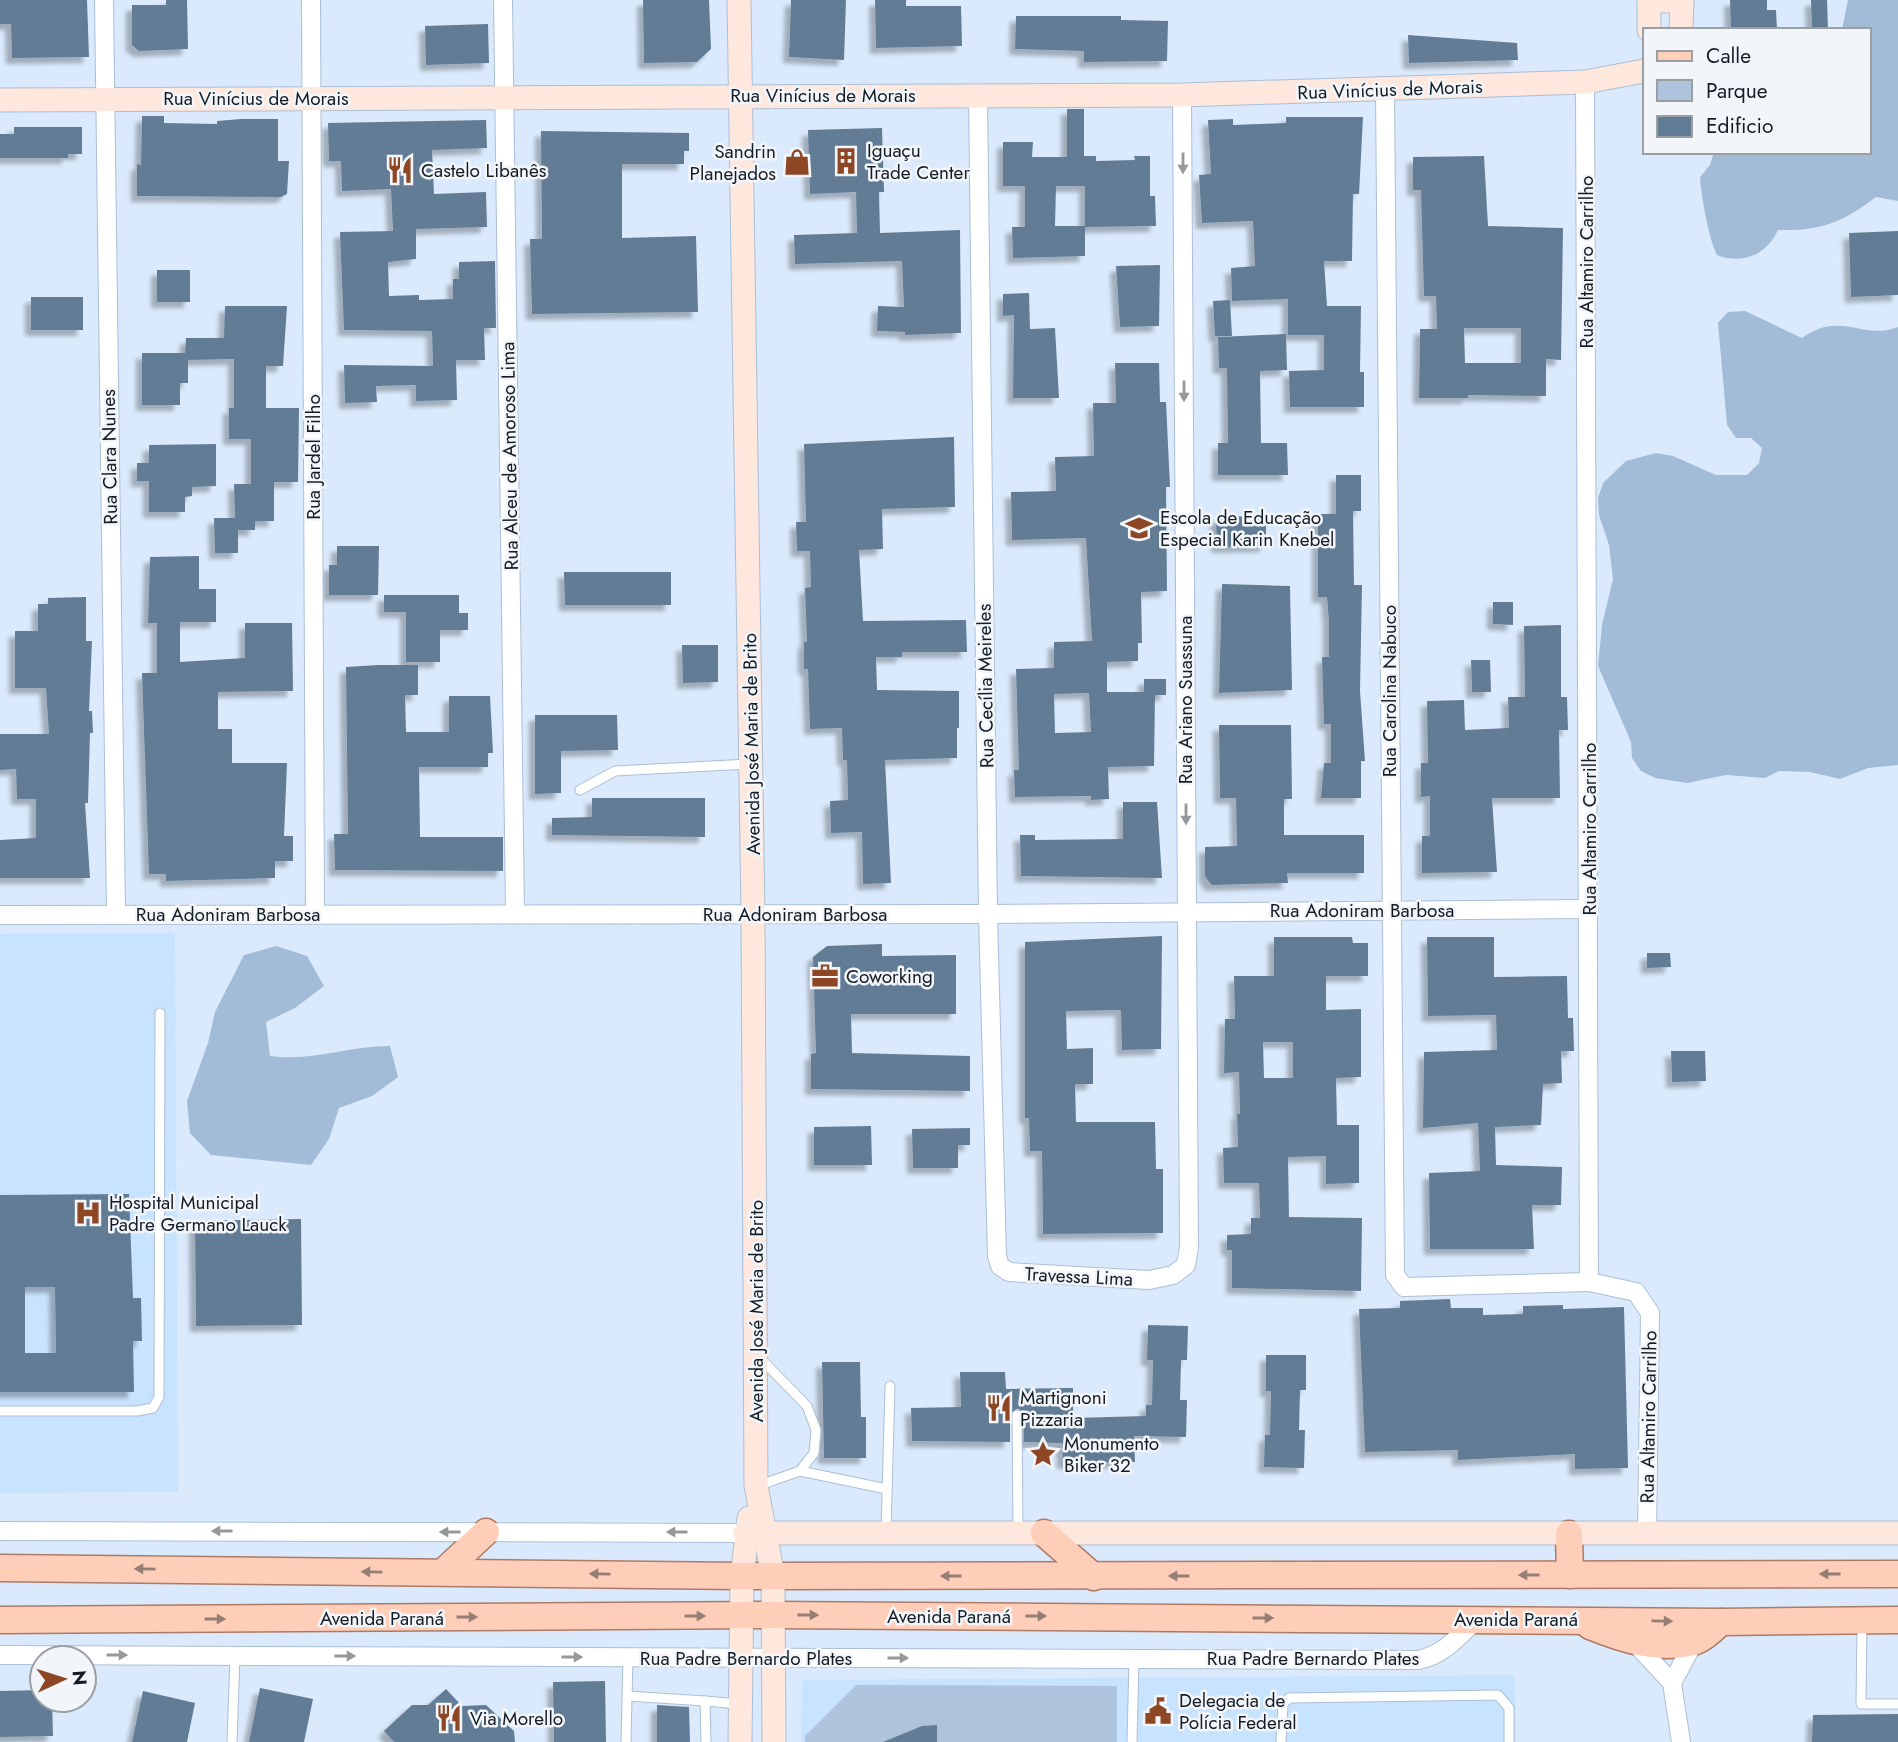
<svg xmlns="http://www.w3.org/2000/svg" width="1898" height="1742" font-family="Jost,sans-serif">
<defs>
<filter id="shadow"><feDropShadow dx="-6" dy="6" stdDeviation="2" flood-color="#0004"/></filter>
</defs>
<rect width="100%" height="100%" fill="#daeafc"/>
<g fill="#c8e3fe">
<polygon points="175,933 178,1492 0,1493 0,934"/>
<polygon points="1515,1675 1516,1742 801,1742 802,1680"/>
</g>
<polygon fill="#adc4dc" points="856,1685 1117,1686 1117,1742 805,1742 805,1736"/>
<g fill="#a2bcd7">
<path d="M1848,0H1898V201L1876,197C1841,223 1822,231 1778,230C1766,255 1743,265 1717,255C1709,240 1701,195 1700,177L1710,165L1714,152H1868V30H1842Z"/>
<path d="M1745,311L1802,338C1841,310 1863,341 1898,327V765L1868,768L1840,779L1810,772L1779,771L1765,778L1726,775L1687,783L1655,778L1641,771L1632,758L1631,742L1598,666L1602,625L1613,579L1609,545L1599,515L1598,498L1603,483L1626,461L1656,453L1673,456L1716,475H1747L1759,463L1762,448L1751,438H1736L1727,425L1718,323L1728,312Z"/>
<path d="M276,946L307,956L324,986L295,1008L266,1022L270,1056C312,1062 347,1046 390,1046L398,1077L372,1096L339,1108L329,1139L311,1165L211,1155L190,1133L187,1101L208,1043L215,1012L244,955Z"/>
</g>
<g fill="#637c95" fill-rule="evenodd" filter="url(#shadow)">
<polygon points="0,0 87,0 89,57 12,58 11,24 0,24"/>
<polygon points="166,0 187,0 188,49 139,51 132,45 132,5 166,5"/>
<polygon points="643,0 709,0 711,49 697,62 644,63"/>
<polygon points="791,0 846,0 844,60 789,57"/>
<polygon points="875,0 906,0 906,6 961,6 962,46 876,48"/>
<polygon points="1730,0 1767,0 1767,10 1776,10 1777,30 1731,30"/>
<polygon points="1811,0 1827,0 1828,30 1812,30"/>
<polygon points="1016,16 1121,16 1121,20 1168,21 1167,61 1084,62 1084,51 1015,49"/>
<polygon points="488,24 489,63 426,65 425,26"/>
<polygon points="1408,35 1517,43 1518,60 1409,63"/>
<polygon points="1067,109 1084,109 1084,156 1096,156 1096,161 1135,160 1134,156 1150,156 1150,196 1155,196 1156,226 1085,227 1085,186 1056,186 1055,226 1085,226 1085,256 1013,258 1012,227 1025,227 1025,186 1003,186 1003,142 1033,142 1032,157 1067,157"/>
<polygon points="142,116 164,116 164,123 217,124 217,121 241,119 278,119 278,161 289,161 287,194 281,197 137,196 137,164 141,165"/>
<polygon points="1286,117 1363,117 1359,194 1353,194 1352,261 1324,261 1327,306 1361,306 1360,372 1364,372 1364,407 1290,407 1289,371 1324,370 1324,335 1288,335 1288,299 1232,301 1231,268 1255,266 1253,221 1202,223 1199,175 1211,174 1208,120 1233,119 1233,125 1286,123"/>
<polygon points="486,120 487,148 432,150 434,194 486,192 487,227 416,229 416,259 388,262 389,296 419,295 419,300 453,299 453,279 459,279 459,262 495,261 496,328 484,328 485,360 456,360 457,400 416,401 416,385 376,386 377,402 345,403 344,365 433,366 432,331 344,330 340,232 393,231 391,189 342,191 341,161 329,161 328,123"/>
<polygon points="14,127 82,127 82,154 68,154 68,158 0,158 0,134 14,134"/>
<polygon points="882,128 884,192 879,192 880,233 960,230 961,333 905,335 905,332 877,331 878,306 904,307 902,261 795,264 794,235 857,233 856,192 810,194 808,130"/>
<polygon points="541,131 689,133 689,151 684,151 684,164 622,164 622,238 696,236 698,312 532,314 530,239 542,239"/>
<path d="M1484,156L1488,226L1563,228L1561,360L1546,359V396L1468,395V398H1419L1420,329H1437L1436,296H1424L1421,190H1413V157ZM1464,328H1521V363H1465Z"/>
<polygon points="1898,231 1898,295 1851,297 1849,233"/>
<polygon points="1160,265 1159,326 1120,327 1116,266"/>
<rect x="157" y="270" width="33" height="32"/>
<polygon points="1029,293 1030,329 1055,328 1059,398 1013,398 1014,315 1003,316 1003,294"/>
<rect x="31" y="297" width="52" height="33"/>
<polygon points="1230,300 1232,336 1215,336 1213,301"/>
<polygon points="225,306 287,306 283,366 266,366 266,408 299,408 298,482 274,482 274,521 255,521 255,530 238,530 238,553 215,553 214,518 235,518 234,484 251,484 251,439 229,439 229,408 234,408 234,359 188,360 188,383 180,383 180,405 142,405 142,353 185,353 186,338 224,338"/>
<polygon points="1286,334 1287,370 1260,371 1261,443 1287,443 1288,475 1218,475 1218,443 1228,443 1227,368 1219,368 1218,337"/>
<path d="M1115,363H1159L1160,402H1166L1170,487H1166L1167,591L1141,592L1142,643H1138V661L1107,662V692H1144V679H1166V695H1155L1154,766L1108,767L1109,799L1091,800V796L1015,797L1014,770H1019L1016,669L1054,668V642L1092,641L1086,538L1012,540L1011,492L1056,491L1055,457L1094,456L1093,403H1116ZM1054,694L1089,693L1091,732L1055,733Z"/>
<polygon points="954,437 955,507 882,509 883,549 859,550 863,621 966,620 967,652 902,652 902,657 876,657 877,690 959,691 959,728 957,728 957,758 885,760 891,883 863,884 862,832 831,833 830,801 848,800 847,760 843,760 842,728 810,729 808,669 804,669 804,642 807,642 805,588 811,587 810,551 797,551 796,522 806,522 804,444"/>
<polygon points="216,444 216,486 192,487 192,496 185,497 185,512 149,512 149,481 137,481 137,463 149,463 149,445"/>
<polygon points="1336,475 1361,475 1361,511 1353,511 1354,585 1362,585 1360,691 1365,761 1361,761 1361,798 1321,798 1324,763 1331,763 1331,724 1324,724 1322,657 1329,657 1329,622 1327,597 1318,597 1318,514 1336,514"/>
<polygon points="1266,516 1266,546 1217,547 1216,517"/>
<polygon points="337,546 379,546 378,595 329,595 329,565 337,565"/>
<polygon points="199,556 199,589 216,589 216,622 180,622 180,662 245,658 245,623 292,623 293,691 218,692 218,729 232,729 232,763 287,763 284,836 293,836 293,861 275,861 275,878 166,881 166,874 149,874 142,673 157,673 157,623 148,623 150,557"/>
<polygon points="564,572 671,572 671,605 565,605"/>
<polygon points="1222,584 1290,586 1292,690 1219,693"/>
<polygon points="384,595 459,595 459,613 468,613 468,630 440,630 440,662 406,662 406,612 384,612"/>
<polygon points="86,597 86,641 92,641 89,711 92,711 93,733 90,733 88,803 85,803 90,878 0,878 0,840 36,838 36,799 17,799 16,769 0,770 0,734 49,734 46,688 15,688 15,631 38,631 38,604 48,604 48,598"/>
<polygon points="1493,602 1513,602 1513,625 1493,624"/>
<polygon points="1561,625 1561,697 1567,697 1568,730 1559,730 1560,798 1492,798 1497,872 1422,873 1422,836 1430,836 1430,796 1421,797 1421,763 1428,763 1427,701 1464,700 1465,730 1509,728 1508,697 1525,697 1524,626"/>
<polygon points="682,645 718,645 718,682 683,683"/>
<polygon points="1471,660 1490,660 1491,692 1472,692"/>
<polygon points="378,665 418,665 418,695 405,695 406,732 449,732 449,696 490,696 493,753 488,753 488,767 419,767 420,837 503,837 503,871 335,870 334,834 348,834 346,667"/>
<polygon points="535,715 617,715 618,750 561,751 561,793 535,794"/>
<polygon points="1219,725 1291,725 1292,799 1284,799 1284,835 1364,835 1364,873 1287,873 1288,883 1212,885 1209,882 1205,876 1205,847 1237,846 1236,798 1220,798"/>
<polygon points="592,798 705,798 705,837 552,835 552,818 592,817"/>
<polygon points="1123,802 1157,802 1162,878 1021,876 1020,835 1035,835 1035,840 1123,839"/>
<polygon points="1162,936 1161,1049 1122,1050 1121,1010 1066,1011 1067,1049 1093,1048 1093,1084 1075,1084 1076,1122 1155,1122 1156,1169 1163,1169 1163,1233 1043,1234 1042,1151 1030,1151 1029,1118 1025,1118 1025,942"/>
<path d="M1274,937H1352L1353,943H1368V976H1326V1010L1361,1009V1077L1336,1078L1337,1125H1359V1183L1326,1184V1156L1288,1157L1289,1217L1362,1218L1361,1291L1232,1288V1250H1227V1235L1251,1234V1218H1260L1259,1183H1224L1223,1148L1238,1147L1237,1114H1240L1239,1072L1224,1073L1225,1019H1235L1234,976H1274ZM1263,1042H1293V1078H1264Z"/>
<polygon points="1427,937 1494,937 1494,977 1567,976 1568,1018 1573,1018 1574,1051 1561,1051 1562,1083 1543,1084 1541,1125 1495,1127 1496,1165 1562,1167 1561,1205 1532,1205 1534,1249 1430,1249 1429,1173 1480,1171 1478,1123 1423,1128 1424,1052 1497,1050 1496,1015 1428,1016"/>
<polygon points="882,944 882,956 956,955 956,1014 851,1014 852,1053 970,1056 970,1091 811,1089 811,1054 816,1053 813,957 827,946"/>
<polygon points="1647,953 1670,953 1671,967 1647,968"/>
<polygon points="1671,1051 1705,1051 1706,1081 1672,1082"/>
<polygon points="871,1126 872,1165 814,1165 814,1127"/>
<polygon points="970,1128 970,1145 958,1145 958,1168 913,1168 912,1129"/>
<path d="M129,1194L133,1298H141L142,1341H133L134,1392H0V1195ZM25,1287H55L56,1353H25Z"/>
<polygon points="301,1219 302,1325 196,1326 195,1221"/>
<polygon points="1450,1299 1451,1308 1483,1308 1483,1315 1523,1314 1523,1306 1563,1305 1563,1309 1624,1307 1628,1468 1575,1469 1575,1454 1458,1460 1458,1450 1365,1452 1359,1309 1400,1308 1400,1301"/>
<polygon points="1148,1325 1188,1326 1187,1360 1181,1360 1180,1400 1187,1400 1186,1437 1134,1436 1135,1462 1063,1463 1062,1443 1024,1442 1024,1414 1018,1408 1010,1414 1010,1442 912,1441 911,1408 961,1407 960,1372 1005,1372 1006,1389 1073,1388 1073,1418 1146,1416 1146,1405 1152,1405 1153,1360 1147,1360"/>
<polygon points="1266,1355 1306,1355 1306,1390 1300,1390 1299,1430 1305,1430 1304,1468 1264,1467 1265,1435 1270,1435 1271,1391 1266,1391"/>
<polygon points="822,1362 860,1362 861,1417 866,1417 866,1458 824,1458"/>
<polygon points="605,1681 606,1742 554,1742 553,1682"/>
<polygon points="260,1688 313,1699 304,1742 249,1742"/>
<polygon points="446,1689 462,1706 486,1705 514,1731 515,1742 394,1742 384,1731 412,1705 428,1705"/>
<polygon points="42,1690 42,1700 52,1700 53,1736 0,1737 0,1691"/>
<polygon points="143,1691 195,1703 187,1742 132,1742"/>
<polygon points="657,1705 689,1707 690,1742 657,1742"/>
<polygon points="1898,1714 1898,1742 1812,1742 1813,1715"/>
<polygon points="937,1725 937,1742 883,1742 922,1726"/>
</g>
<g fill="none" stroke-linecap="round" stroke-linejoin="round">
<defs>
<g id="lane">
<polyline points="580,790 615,771 749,764"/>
<polyline points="0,1411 137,1411 153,1408 159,1397 160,1013"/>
<polyline points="1017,1415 1018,1531"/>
<polyline points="800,1471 887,1489"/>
<polyline points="757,1486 800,1471 814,1453 816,1430 807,1406 759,1357"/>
<polyline points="886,1532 890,1386"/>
<polyline points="1862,1623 1861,1704 1898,1704"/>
<polyline points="627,1696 705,1701"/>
<polyline points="232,1742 235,1656"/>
<polyline points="626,1742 628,1657"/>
<polyline points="706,1742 705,1701 739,1704"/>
<polyline points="1132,1742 1134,1659"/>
<polyline points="1281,1742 1283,1704 1289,1698 1498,1695 1509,1708 1509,1742"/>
</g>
<g id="street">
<polyline points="104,0 116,914"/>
<polyline points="311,0 315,913"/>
<polyline points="503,0 515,913"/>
<polyline points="1585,82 1589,1282 1636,1292 1650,1313 1647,1535"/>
<polyline points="1385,90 1395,1275 1404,1287 1589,1282"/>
<polyline points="978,95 988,914 997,1256 1000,1266 1009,1272 1149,1280 1173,1275 1186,1265 1189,1247 1182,95"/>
<polyline points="0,915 988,914 1589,909"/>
<polyline points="0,1531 745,1533"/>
<polyline points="1635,1643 1672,1683 1681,1742"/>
<path d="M0,1655L1418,1660C1444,1655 1458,1637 1477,1619"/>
<polyline points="1672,1683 1694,1642"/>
</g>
<g id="secondary">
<polyline points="739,0 753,914 756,1486 773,1575 774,1742"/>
<polyline points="1649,1 1682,1"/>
<polyline points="1649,30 1649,0"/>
<polyline points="1681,30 1682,0"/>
<polyline points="0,100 1182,95 1585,82 1644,71"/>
<polyline points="745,1533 1898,1533"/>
<polyline points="740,1742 742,1576 749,1518"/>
</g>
<g id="primary">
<polyline points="1044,1533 1094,1577"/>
<polyline points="1569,1534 1570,1575"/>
<polyline points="0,1568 742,1576 1898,1574"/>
<polyline points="443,1572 486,1532"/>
<polyline points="0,1620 773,1615 1721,1622 1898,1620"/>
<path d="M1590,1626C1622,1639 1658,1651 1693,1642C1704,1639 1713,1629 1721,1622"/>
</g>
</defs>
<use href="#lane" stroke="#abbfd4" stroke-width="11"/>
<use href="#street" stroke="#abbfd4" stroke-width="20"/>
<use href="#secondary" stroke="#abbfd4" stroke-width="25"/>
<use href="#primary" stroke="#ac7b66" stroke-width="29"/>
<use href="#lane" stroke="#fff" stroke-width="9"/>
<use href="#street" stroke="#fff" stroke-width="18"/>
<use href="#secondary" stroke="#fee7dc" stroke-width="23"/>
<use href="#primary" stroke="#feceb8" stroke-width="26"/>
</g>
<defs><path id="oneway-solid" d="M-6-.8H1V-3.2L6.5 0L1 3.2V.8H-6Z" transform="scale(1.75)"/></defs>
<g fill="#96999c">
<use href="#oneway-solid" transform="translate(1183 163) rotate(90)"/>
<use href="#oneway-solid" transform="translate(1184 391) rotate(90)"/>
<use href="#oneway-solid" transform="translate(1186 814) rotate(90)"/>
<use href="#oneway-solid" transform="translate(222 1531) rotate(-180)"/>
<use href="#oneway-solid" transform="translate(450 1532) rotate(-180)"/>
<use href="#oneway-solid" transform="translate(677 1532) rotate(-180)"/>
<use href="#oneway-solid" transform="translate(117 1655)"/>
<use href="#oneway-solid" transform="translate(345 1656)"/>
<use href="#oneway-solid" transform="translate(572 1657)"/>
<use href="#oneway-solid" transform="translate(898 1658)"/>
</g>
<g fill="#957e75">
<use href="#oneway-solid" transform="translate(145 1569) rotate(-179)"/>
<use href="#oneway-solid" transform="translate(372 1572) rotate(-179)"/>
<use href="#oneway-solid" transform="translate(600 1574) rotate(-179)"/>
<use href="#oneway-solid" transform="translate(1830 1574) rotate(180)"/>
<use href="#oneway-solid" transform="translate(1529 1575) rotate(180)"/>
<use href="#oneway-solid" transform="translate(951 1576) rotate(-180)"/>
<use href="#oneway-solid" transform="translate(1179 1576) rotate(180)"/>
<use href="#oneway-solid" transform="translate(808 1615)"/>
<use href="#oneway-solid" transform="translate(695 1616)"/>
<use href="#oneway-solid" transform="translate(1036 1616)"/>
<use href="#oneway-solid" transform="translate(467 1617)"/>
<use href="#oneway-solid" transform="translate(1263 1618)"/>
<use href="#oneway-solid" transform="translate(215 1619)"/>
<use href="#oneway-solid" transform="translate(1662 1621) rotate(1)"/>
</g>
<defs>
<symbol id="building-bare" viewBox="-9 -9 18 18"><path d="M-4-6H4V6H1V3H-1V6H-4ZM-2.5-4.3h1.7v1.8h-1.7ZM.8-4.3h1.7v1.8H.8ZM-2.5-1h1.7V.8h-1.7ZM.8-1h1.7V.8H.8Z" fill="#8e4724" stroke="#f2f6fa" stroke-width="2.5" paint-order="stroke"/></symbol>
<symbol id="shop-bare" viewBox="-9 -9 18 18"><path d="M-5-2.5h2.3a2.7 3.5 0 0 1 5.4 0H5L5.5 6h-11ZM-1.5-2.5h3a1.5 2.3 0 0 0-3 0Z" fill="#8e4724" stroke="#f2f6fa" stroke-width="2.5" paint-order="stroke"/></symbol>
<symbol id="restaurant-bare" viewBox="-9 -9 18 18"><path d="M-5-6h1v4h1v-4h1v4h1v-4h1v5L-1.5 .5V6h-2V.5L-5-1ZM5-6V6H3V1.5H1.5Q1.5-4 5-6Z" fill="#8e4724" stroke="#f2f6fa" stroke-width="2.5" paint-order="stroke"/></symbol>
<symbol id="school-bare" viewBox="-9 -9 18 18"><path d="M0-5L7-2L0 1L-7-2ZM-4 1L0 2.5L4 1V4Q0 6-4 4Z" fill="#8e4724" stroke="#f2f6fa" stroke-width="2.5" paint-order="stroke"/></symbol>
<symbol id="office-bare" viewBox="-9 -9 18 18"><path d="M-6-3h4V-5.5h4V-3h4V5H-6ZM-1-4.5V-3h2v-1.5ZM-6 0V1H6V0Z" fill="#8e4724" stroke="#f2f6fa" stroke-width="2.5" paint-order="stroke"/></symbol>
<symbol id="hospital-bare" viewBox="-9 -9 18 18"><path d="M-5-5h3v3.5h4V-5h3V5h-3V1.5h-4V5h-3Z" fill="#8e4724" stroke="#f2f6fa" stroke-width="2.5" paint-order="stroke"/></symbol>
<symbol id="sight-bare" viewBox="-9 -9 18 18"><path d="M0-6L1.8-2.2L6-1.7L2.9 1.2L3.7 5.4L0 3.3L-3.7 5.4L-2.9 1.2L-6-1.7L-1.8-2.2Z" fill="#8e4724" stroke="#f2f6fa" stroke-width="2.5" paint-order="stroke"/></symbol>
<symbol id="civic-bare" viewBox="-9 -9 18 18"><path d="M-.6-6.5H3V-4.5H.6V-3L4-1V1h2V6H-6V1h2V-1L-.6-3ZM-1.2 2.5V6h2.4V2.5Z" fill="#8e4724" stroke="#f2f6fa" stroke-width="2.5" paint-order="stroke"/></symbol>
</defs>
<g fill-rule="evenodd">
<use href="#building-bare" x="827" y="142" width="38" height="38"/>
<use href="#shop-bare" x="778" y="143" width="38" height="38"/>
<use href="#restaurant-bare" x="381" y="151" width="38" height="38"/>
<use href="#school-bare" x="1120" y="509" width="38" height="38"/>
<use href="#office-bare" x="806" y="957" width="38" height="38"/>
<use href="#hospital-bare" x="69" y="1194" width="38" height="38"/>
<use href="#restaurant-bare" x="980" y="1389" width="38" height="38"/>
<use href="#sight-bare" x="1024" y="1435" width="38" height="38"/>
<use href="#civic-bare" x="1139" y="1692" width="38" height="38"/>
<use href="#restaurant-bare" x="430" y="1699" width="38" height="38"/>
</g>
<g text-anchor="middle" stroke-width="5" stroke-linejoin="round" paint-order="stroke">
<g font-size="19" fill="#151d24" stroke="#f2f6fa">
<text transform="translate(1390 89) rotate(-2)" y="7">Rua Vinícius de Morais</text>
<text x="823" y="102">Rua Vinícius de Morais</text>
<text x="256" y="105">Rua Vinícius de Morais</text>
<text transform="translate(1586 262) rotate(-90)" y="7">Rua Altamiro Carrilho</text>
<text transform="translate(509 456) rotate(-91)" y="7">Rua Alceu de Amoroso Lima</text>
<text transform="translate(109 457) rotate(-91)" y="7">Rua Clara Nunes</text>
<text transform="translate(313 457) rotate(-90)" y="7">Rua Jardel Filho</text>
<text transform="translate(985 686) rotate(-91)" y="7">Rua Cecília Meireles</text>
<text transform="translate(1389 691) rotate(-90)" y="7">Rua Carolina Nabuco</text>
<text transform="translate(1185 700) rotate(-90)" y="7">Rua Ariano Suassuna</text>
<text transform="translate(751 744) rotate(-91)" y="7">Avenida José Maria de Brito</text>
<text transform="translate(1589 829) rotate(-90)" y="7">Rua Altamiro Carrilho</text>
<text x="1362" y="917">Rua Adoniram Barbosa</text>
<text x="228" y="921">Rua Adoniram Barbosa</text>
<text x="795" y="921">Rua Adoniram Barbosa</text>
<text transform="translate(1079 1276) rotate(3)" y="7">Travessa Lima</text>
<text transform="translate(756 1311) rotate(-90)" y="7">Avenida José Maria de Brito</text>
<text transform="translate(1648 1417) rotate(-89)" y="7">Rua Altamiro Carrilho</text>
<text x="949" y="1623">Avenida Paraná</text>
<text x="382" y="1625">Avenida Paraná</text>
<text x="1516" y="1626">Avenida Paraná</text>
<text x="746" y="1665">Rua Padre Bernardo Plates</text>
<text x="1313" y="1665">Rua Padre Bernardo Plates</text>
</g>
<g font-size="19" fill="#151d24" stroke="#f2f6fa" text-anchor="start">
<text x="867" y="157">Iguaçu<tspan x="867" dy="22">Trade Center</tspan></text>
<text x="776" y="158" text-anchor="end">Sandrin<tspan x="776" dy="22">Planejados</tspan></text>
<text x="421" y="177">Castelo Libanês</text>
<text x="1160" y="524">Escola de Educação<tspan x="1160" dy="22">Especial Karin Knebel</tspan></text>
<text x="846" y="983">Coworking</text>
<text x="109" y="1209">Hospital Municipal<tspan x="109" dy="22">Padre Germano Lauck</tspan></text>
<text x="1020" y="1404">Martignoni<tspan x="1020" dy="22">Pizzaria</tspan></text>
<text x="1064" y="1450">Monumento<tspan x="1064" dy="22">Biker 32</tspan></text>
<text x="1179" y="1707">Delegacia de<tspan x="1179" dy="22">Polícia Federal</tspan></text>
<text x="470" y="1725">Via Morello</text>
</g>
</g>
<rect x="1643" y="28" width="228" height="126" fill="#f2f6fa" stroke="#9a9fa4" stroke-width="2"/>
<rect x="1657" y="51" width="35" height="10" fill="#feceb8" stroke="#9a9fa4" stroke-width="2"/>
<text x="1706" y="63" font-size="21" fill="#151d24">Calle</text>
<rect x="1657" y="80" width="35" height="21" fill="#adc4dc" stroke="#9a9fa4" stroke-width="2"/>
<text x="1706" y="98" font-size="21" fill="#151d24">Parque</text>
<rect x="1657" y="116" width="35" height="21" fill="#637c95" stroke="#9a9fa4" stroke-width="2"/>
<text x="1706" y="133" font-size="21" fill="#151d24">Edificio</text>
<g transform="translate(63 1679) rotate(86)"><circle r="33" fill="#f2f6fa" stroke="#9a9fa4" stroke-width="2"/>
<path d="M0-5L12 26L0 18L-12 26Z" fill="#8e4724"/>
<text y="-10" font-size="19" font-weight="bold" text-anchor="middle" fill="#151d24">N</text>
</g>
</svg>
